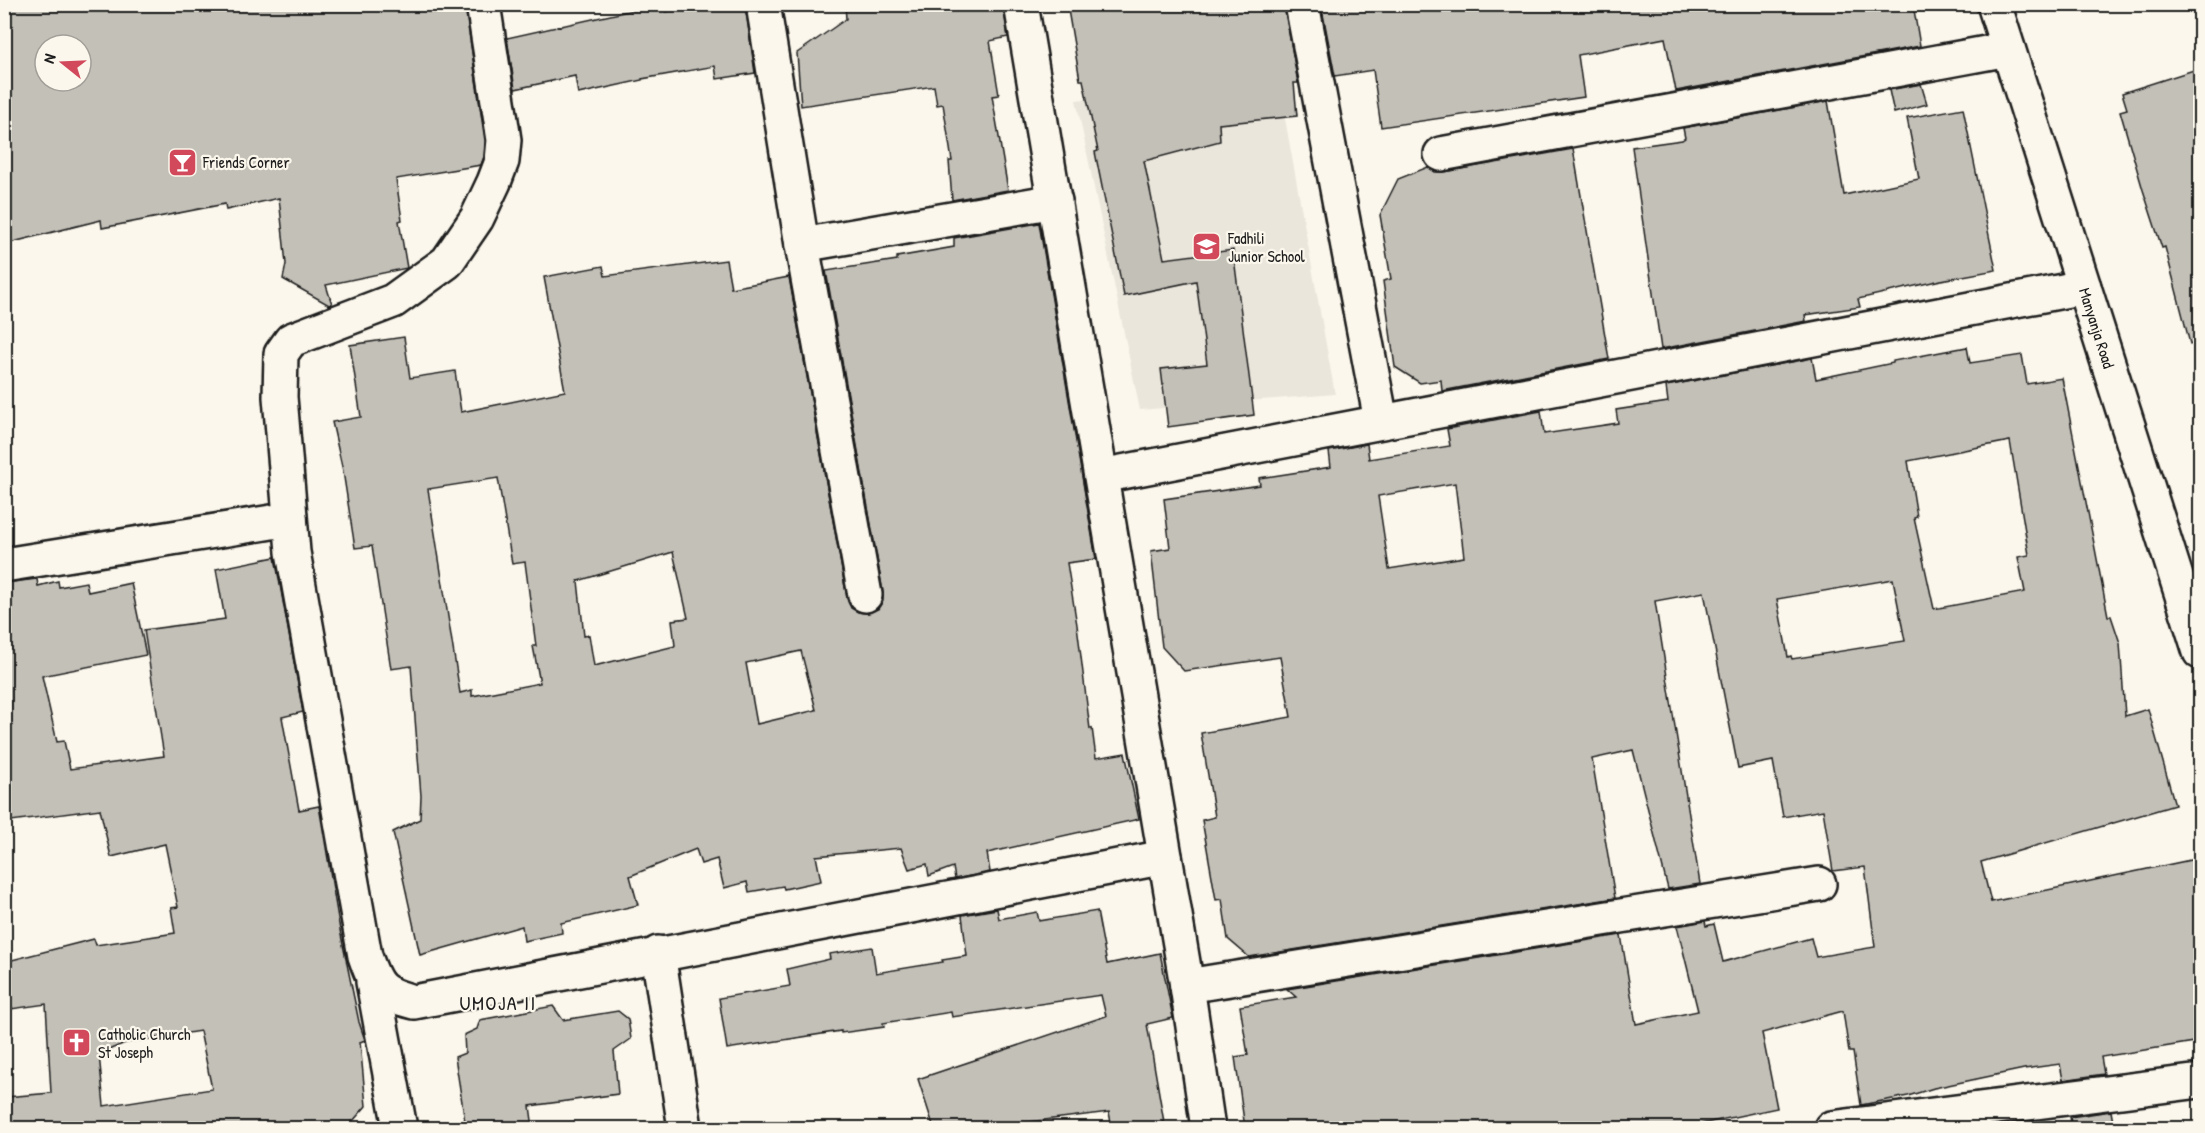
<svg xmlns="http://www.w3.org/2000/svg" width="2205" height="1133" font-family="'Patrick Hand',sans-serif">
<rect width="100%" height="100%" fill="#fbf7ec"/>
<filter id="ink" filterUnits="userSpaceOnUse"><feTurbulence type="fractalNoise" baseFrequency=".0167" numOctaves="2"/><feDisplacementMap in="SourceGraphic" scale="12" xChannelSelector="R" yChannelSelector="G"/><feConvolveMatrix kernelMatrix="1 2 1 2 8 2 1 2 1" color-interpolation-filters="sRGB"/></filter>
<g filter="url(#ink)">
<polygon fill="#eae6dc" points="1278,80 1335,394 1140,410 1076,100"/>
<g fill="#c3c0b8" stroke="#1c1c1c" stroke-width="1.5" fill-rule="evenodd">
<path d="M4,4H465L485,141L484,157L481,165L396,179L402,220L399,221L407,268L326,285L332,304L329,305L283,279L286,264L279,198L226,210L225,204L102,228L101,220L9,243L4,226ZM45,45H81V81H45Z"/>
<polygon points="660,4 665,4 666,12 712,4 745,4 755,73 717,79 715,66 642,79 642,80 578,94 575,76 515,89 507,38"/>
<polygon points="845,4 1003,4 1008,37 990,41 999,95 992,96 1008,190 952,200 949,161 952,161 943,104 937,105 934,86 801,106 797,53 846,19"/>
<polygon points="1067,4 1284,4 1298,83 1294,83 1297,116 1219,124 1220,141 1144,161 1164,259 1233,250 1254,415 1168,427 1161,369 1207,364 1196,281 1124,296 1095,152 1098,151 1083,80 1080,80"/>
<polygon points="1321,4 1522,4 1523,10 1563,4 1913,4 1920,46 1676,91 1665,38 1578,55 1584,97 1381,127 1373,70 1335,76"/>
<polygon points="2200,68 2200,342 2190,344 2165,247 2162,248 2143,190 2120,111 2127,109 2122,93"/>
<polygon points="1921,84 1927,104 1894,113 1889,90"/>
<polygon points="1828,101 1844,195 1919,179 1907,118 1963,108 1996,270 1941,280 1858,299 1860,307 1805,315 1806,321 1661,349 1632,147 1682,140 1685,138 1683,128"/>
<polygon points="1573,149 1609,359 1442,391 1441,380 1420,383 1395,367 1383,281 1391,279 1380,215 1398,179 1428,167 1435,172 1444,172"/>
<path d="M1039,223L1096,559L1067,563L1077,625L1090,729L1092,728L1096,758L1125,753L1139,819L987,853L990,872L955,879L953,867L929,876L927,864L909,869L901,848L816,856L821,881L784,889L783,886L749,892L747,882L724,888L717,859L701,864L696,849L630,876L638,905L561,923L562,933L524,941L522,926L420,955L393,832L420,819L421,796L411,666L391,669L372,546L355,548L343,471L332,422L361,417L350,345L404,337L410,378L455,371L461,412L565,391L544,277L603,266L605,276L726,260L731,288L789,277L847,598L851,608L858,612L868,613L878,609L883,601V592L826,271L897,260V257L954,247V238ZM498,478L512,564L525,562L536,646H533L540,683L472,696V690L460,693L428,489ZM673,552L688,618L672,620L675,646L594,666L589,635L584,636L578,581ZM801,651L816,710L757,724L746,663Z"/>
<path d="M1967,347L1970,363L2022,355L2027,384L2062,378L2108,616H2111L2120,643L2125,716L2148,709L2175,805L1981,862L1991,902L2200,858V1041L2101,1057L2104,1074L2063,1080L2060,1064L2024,1069L1934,1088L1908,1096L1861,1105L1853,1052H1849L1843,1011L1762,1033L1777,1108L1682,1128H1245L1235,1057L1248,1055L1240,1006L1296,997L1287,989L1621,935L1636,1024L1698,1011L1677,926L1705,921L1706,926L1714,924L1723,962L1811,938L1816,957L1875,947L1865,867L1833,871L1823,810L1783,817L1773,761L1738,768L1704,592L1655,601L1700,884L1668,889L1633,750L1592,759L1615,898L1249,957L1228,939L1222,899L1216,900L1202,820L1215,817L1201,733L1291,717L1280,657L1184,671L1162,647L1151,551L1170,548L1164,499L1260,485L1259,478L1331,467L1329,451L1367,444L1369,459L1450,446L1447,429L1541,411L1544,434L1618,423L1616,410L1668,402L1666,386L1812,358L1816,379L1893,363V361ZM2010,441L2029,555L2018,557L2025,592L1934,609L1914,518L1917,517L1908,461ZM1455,483L1464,557L1389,569L1378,496ZM1893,579L1905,641L1792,659L1791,656L1788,657L1777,599Z"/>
<path d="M275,557L303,712L282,717L299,810L319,806L340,930L359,1022L365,1040L360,1042L366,1106L353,1121L350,1128H9L6,1097L51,1093L46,1004L4,1010V962L94,939L96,945L175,933L171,908L178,907L165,844L111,857L100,809L4,822V583L37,579L38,586L58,581L59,587L86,582L88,592L131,583L146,655L42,676L57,742L64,741L70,769L164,756L144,630L225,619L216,569ZM200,1031L212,1089L104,1106L99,1054L125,1043Z"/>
<polygon points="997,909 999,919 1037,912 1039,921 1097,911 1107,964 1160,953 1173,1018 1147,1024 1165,1128 1112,1128 1109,1112 1021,1123 1022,1128 934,1128 918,1079 1106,1016 1101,995 952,1017 951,1012 883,1023 884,1027 841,1033 841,1031 727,1049 719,998 790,986 787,969 830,959 829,954 872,947 876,973 943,962 942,960 967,956 962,915"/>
<polygon points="553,1006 563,1020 618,1011 628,1019 631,1039 614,1051 618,1094 530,1106 533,1128 466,1128 455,1057 465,1053 464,1035 477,1029 480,1020"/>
<polygon points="2111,1111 2114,1128 2072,1128 2070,1117"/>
</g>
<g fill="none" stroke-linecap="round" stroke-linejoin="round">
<defs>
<g id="minor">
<path d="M483,4L504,140L502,161L494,182L477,218L447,262L393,301L291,340L281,354L280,397L293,552L365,956C376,988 380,993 414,1002L1165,857"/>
<polyline points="763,4 802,245 865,595"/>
<polyline points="1021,4 1187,986 1208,1128"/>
<polyline points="1302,4 1381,421"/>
<polyline points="1441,154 2008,49"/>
<polyline points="802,245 1055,201"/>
<polyline points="1101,476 2084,287"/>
<polyline points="4,565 290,519"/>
<polyline points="658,953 685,1128"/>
<polyline points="373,982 400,1128"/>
<polyline points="1187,986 1819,884"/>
<polyline points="1831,1128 2200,1081"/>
</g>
<g id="major">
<path id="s1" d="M1994,4L2200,652"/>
</g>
</defs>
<use href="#minor" stroke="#1c1c1c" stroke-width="38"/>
<use href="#major" stroke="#1c1c1c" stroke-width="38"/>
<use href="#minor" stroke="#fbf7ec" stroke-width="33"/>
<use href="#major" stroke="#fbf7ec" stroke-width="33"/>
</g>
</g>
<defs>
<symbol id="bar-square" viewBox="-11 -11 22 22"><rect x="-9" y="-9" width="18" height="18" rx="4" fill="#d1495b" stroke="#fbf7ec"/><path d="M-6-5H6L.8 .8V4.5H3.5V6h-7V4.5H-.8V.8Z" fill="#fff"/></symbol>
<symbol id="school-square" viewBox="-11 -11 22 22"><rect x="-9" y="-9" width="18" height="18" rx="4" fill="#d1495b" stroke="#fbf7ec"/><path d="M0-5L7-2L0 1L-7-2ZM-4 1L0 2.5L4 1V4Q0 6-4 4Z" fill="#fff"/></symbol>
<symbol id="church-square" viewBox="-11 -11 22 22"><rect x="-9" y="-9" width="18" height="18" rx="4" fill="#d1495b" stroke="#fbf7ec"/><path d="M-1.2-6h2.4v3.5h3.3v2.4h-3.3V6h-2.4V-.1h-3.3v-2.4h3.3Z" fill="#fff"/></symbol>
</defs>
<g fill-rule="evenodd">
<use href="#bar-square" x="166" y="146" width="33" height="33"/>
<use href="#school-square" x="1190" y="230" width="33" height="33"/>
<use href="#church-square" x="60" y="1026" width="33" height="33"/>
</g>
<g text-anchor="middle" stroke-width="4.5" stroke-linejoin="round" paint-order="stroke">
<g font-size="16" fill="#1c1c1c" stroke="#fbf7ec" text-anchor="start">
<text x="203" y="168">Friends Corner</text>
<text x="1228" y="244">Fadhili<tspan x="1228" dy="18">Junior School</tspan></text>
<text x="98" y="1040">Catholic Church<tspan x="98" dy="18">St Joseph</tspan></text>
</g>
<g font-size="16" fill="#1c1c1c" stroke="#fbf7ec">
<text dy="6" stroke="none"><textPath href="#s1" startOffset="340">Manyanja Road</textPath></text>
</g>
<g font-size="20" letter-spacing="1.5" fill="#1c1c1c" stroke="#fbf7ec">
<text x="498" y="1010">UMOJA II</text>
</g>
</g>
<rect width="2205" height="1133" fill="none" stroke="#fbf7ec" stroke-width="24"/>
<rect x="12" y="12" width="2181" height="1109" fill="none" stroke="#1c1c1c" stroke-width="2" filter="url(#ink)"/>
<g transform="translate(63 63) rotate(288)"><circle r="28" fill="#fbf7ec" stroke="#a29f99" stroke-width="1.5"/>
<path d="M0-4.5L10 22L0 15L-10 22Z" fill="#d1495b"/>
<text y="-9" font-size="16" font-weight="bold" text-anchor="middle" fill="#1c1c1c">N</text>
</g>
</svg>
